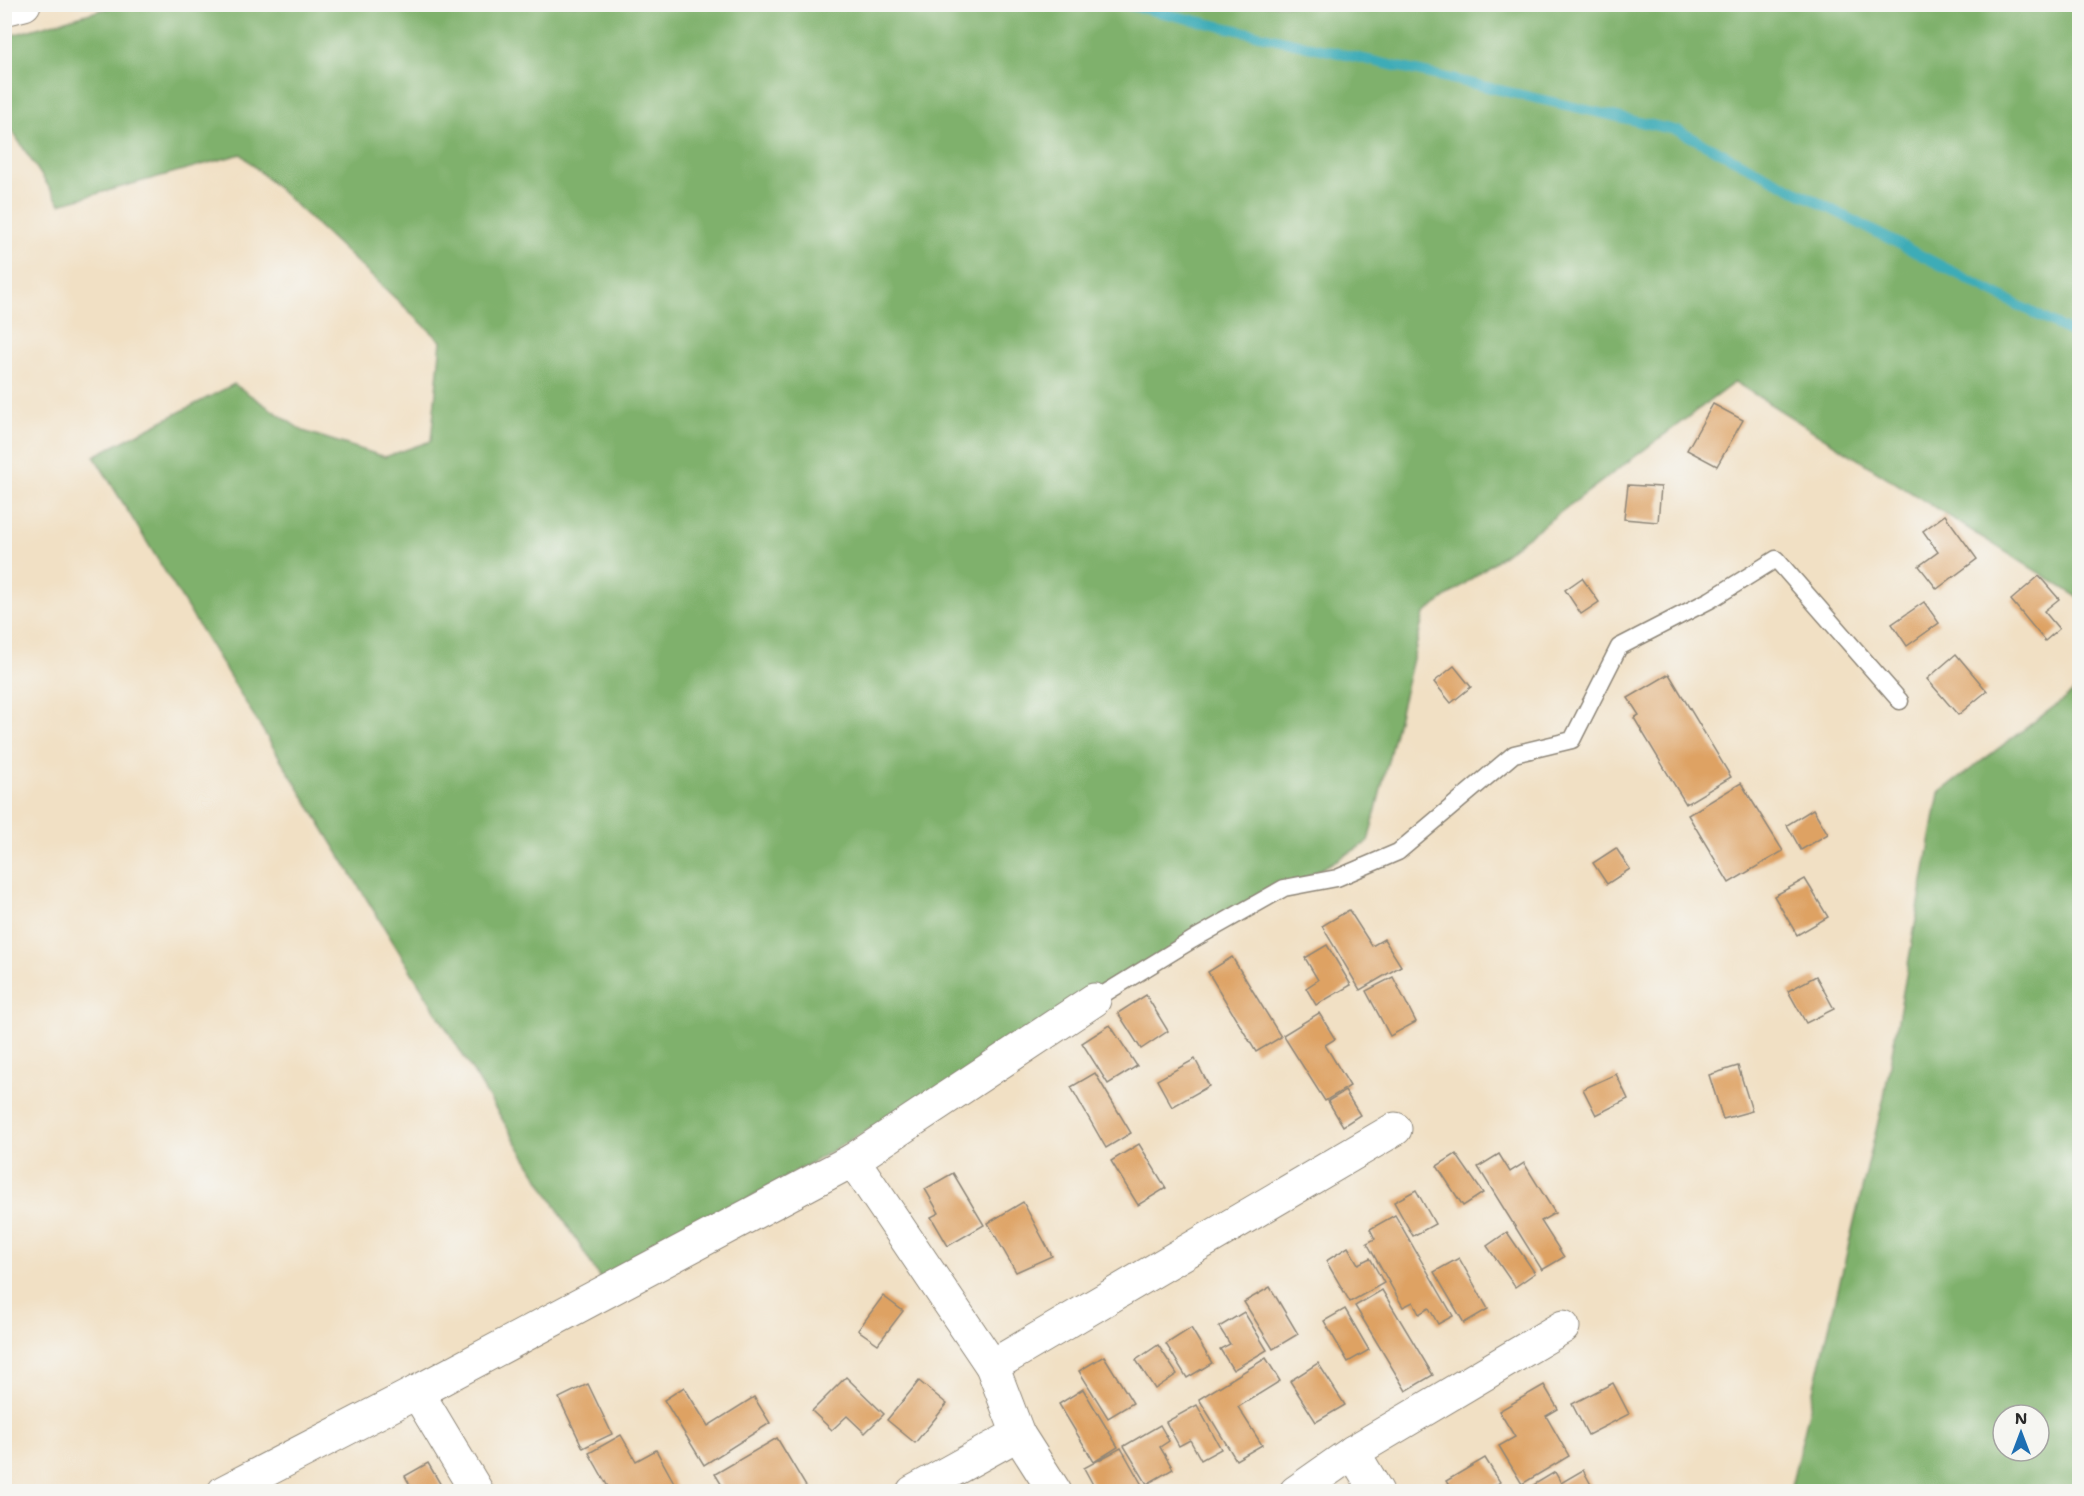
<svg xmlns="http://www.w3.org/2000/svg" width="2084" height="1496" font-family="'Shantell Sans',sans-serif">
<rect width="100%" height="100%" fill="#f6f6f2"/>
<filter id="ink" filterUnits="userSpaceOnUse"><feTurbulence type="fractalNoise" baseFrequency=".0167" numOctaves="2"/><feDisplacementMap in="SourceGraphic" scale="12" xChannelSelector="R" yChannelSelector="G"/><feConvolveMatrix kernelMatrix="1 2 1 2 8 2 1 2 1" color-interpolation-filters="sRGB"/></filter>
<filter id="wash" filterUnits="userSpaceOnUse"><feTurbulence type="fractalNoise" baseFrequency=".008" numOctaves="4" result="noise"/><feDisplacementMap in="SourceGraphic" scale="24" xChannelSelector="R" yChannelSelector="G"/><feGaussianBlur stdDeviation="1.35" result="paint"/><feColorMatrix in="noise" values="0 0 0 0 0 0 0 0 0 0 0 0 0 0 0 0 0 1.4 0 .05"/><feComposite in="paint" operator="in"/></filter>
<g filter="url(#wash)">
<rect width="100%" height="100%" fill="#f1e0c4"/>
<g fill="#7fb16c" stroke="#556e4c" stroke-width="1.5" fill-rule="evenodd">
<polygon points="119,5 2079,5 2079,598 1735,382 1424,614 1368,842 603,1283 94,456 234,384 303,431 385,457 431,441 441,341 241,154 60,204 5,120 5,37"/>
<path d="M2079,688V1491H1790L1884,1097L1939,793ZM2003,1415H2039V1451H2003Z"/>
</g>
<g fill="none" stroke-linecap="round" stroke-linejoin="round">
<polyline stroke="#3cacb7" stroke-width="10" points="1123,4 1679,131 2080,337"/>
</g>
<g id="blocks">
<g fill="#dea264">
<polygon points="1713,404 1743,420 1717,466 1687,450"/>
<polygon points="1628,485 1661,487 1658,522 1624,519"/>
<polygon points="1945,515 1977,559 1937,589 1919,566 1938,552 1923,531"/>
<polygon points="2039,576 2059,599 2044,611 2059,629 2045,641 2011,600"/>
<polygon points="1582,578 1599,602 1581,614 1565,590"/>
<polygon points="1924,602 1939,623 1907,646 1892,624"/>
<polygon points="1956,654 1987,691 1958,715 1927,679"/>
<polygon points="1454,666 1471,687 1451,703 1434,682"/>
<polygon points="1669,674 1731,777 1686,804 1634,718 1639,715 1628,698"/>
<polygon points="1741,783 1783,851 1729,883 1688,815"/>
<polygon points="1813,809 1828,834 1801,850 1787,825"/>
<polygon points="1616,848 1630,869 1607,884 1593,863"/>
<polygon points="1805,879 1828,917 1797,935 1774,896"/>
<polygon points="1349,910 1372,946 1384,939 1401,966 1360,990 1322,926"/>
<polygon points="1327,945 1351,985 1316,1005 1306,988 1318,980 1305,958"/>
<polygon points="1232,957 1281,1037 1256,1052 1208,972"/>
<polygon points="1816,976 1834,1009 1806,1023 1788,991"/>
<polygon points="1393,977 1416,1022 1390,1036 1366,991"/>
<polygon points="1146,995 1168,1031 1141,1049 1118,1013"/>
<polygon points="1319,1013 1335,1039 1325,1045 1350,1086 1325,1101 1283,1035"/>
<polygon points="1110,1025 1137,1066 1108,1084 1082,1043"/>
<polygon points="1195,1059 1209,1086 1172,1107 1157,1080"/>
<polygon points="1738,1066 1752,1111 1723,1119 1709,1075"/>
<polygon points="1095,1073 1131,1133 1106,1148 1071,1087"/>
<polygon points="1616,1074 1628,1099 1596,1115 1583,1089"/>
<polygon points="1345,1091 1360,1115 1343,1126 1328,1101"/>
<polygon points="1139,1144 1166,1188 1138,1205 1111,1161"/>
<polygon points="1456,1154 1483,1193 1463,1206 1437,1166"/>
<polygon points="1499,1154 1510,1172 1524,1163 1555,1213 1541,1221 1564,1257 1542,1270 1478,1167"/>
<polygon points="953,1173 984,1225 948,1246 931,1217 939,1213 925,1189"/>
<polygon points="1416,1190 1435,1224 1413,1236 1394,1202"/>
<polygon points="1023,1202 1052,1256 1016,1272 988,1223"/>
<polygon points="1395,1215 1453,1316 1438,1324 1429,1308 1419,1314 1413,1302 1403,1307 1367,1243 1375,1239 1370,1229"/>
<polygon points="1507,1232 1535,1273 1515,1287 1487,1246"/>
<polygon points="1348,1247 1358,1264 1370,1258 1384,1283 1350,1302 1326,1261"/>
<polygon points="1459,1258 1488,1309 1464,1323 1434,1272"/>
<polygon points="1270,1287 1298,1334 1273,1349 1244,1302"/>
<polygon points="1382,1290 1433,1375 1406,1391 1355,1306"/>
<polygon points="883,1296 903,1311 878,1344 858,1330"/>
<polygon points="1345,1309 1369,1350 1348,1362 1324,1321"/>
<polygon points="1244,1312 1267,1350 1233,1370 1220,1349 1230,1344 1219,1327"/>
<polygon points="1191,1328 1212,1363 1187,1378 1166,1344"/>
<polygon points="1158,1345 1177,1374 1155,1389 1136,1360"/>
<polygon points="1104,1356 1133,1403 1108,1418 1079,1371"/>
<polygon points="1266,1358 1280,1381 1238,1407 1262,1445 1236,1460 1199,1399"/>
<polygon points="1318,1363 1345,1405 1316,1422 1290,1381"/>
<polygon points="846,1377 884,1414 865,1433 847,1416 832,1430 812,1411"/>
<polygon points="919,1381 947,1404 915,1443 887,1420"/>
<polygon points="1613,1383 1629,1414 1588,1435 1572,1404"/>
<polygon points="588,1384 612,1434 583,1448 559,1398"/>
<polygon points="1544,1385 1558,1409 1546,1416 1569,1456 1522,1484 1499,1446 1515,1437 1499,1411"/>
<polygon points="684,1387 708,1426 754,1397 770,1423 704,1465 664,1400"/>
<polygon points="1083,1389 1118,1447 1094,1462 1059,1404"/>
<polygon points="1197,1405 1221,1449 1201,1460 1190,1440 1179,1446 1166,1422"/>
<polygon points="1160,1425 1169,1441 1160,1447 1173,1469 1147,1484 1124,1446"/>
<polygon points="621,1435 636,1461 656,1450 677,1488 671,1492 611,1492 589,1453"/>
<polygon points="777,1438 807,1488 801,1492 726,1492 715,1474"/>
<polygon points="1121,1448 1146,1492 1097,1492 1084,1468"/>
<polygon points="1485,1458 1500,1482 1486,1492 1453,1492 1446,1481"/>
<polygon points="428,1463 445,1492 414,1492 405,1476"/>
<polygon points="1583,1470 1595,1492 1532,1492 1530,1487 1555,1472 1561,1483"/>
</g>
</g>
</g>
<g filter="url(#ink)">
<use href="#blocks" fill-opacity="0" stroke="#8e8678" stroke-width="1.5"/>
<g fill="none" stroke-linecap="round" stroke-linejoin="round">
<defs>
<polyline id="service" points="1094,1000 1192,940 1284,888 1337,878 1398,852 1514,754 1572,740 1619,647 1710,600 1776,559 1900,701"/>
<g id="minor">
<polyline points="4,9 24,4"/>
<polyline points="853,1160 1094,1000"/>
<polyline points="992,1366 1395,1129"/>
<polyline points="417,1392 853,1160 992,1366 1018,1434 913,1492"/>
<polyline points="1018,1434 1055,1492"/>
<polyline points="1353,1452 1377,1492"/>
<polyline points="224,1492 417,1392 477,1492"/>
<polyline points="1296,1492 1353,1452 1563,1327"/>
</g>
</defs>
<use href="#service" stroke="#8e8678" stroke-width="19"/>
<use href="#minor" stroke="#8e8678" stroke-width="35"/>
<use href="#service" stroke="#fff" stroke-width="16"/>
<use href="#minor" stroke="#fff" stroke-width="33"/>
</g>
</g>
<rect width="2084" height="1496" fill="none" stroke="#f6f6f2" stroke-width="24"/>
<g transform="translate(2021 1433)"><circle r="28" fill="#f6f6f2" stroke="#a5a5a2" stroke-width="1.5"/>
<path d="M0-4.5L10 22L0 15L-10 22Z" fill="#1f6fb2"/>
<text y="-9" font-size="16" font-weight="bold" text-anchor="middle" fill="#2b2b2b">N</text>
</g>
</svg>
